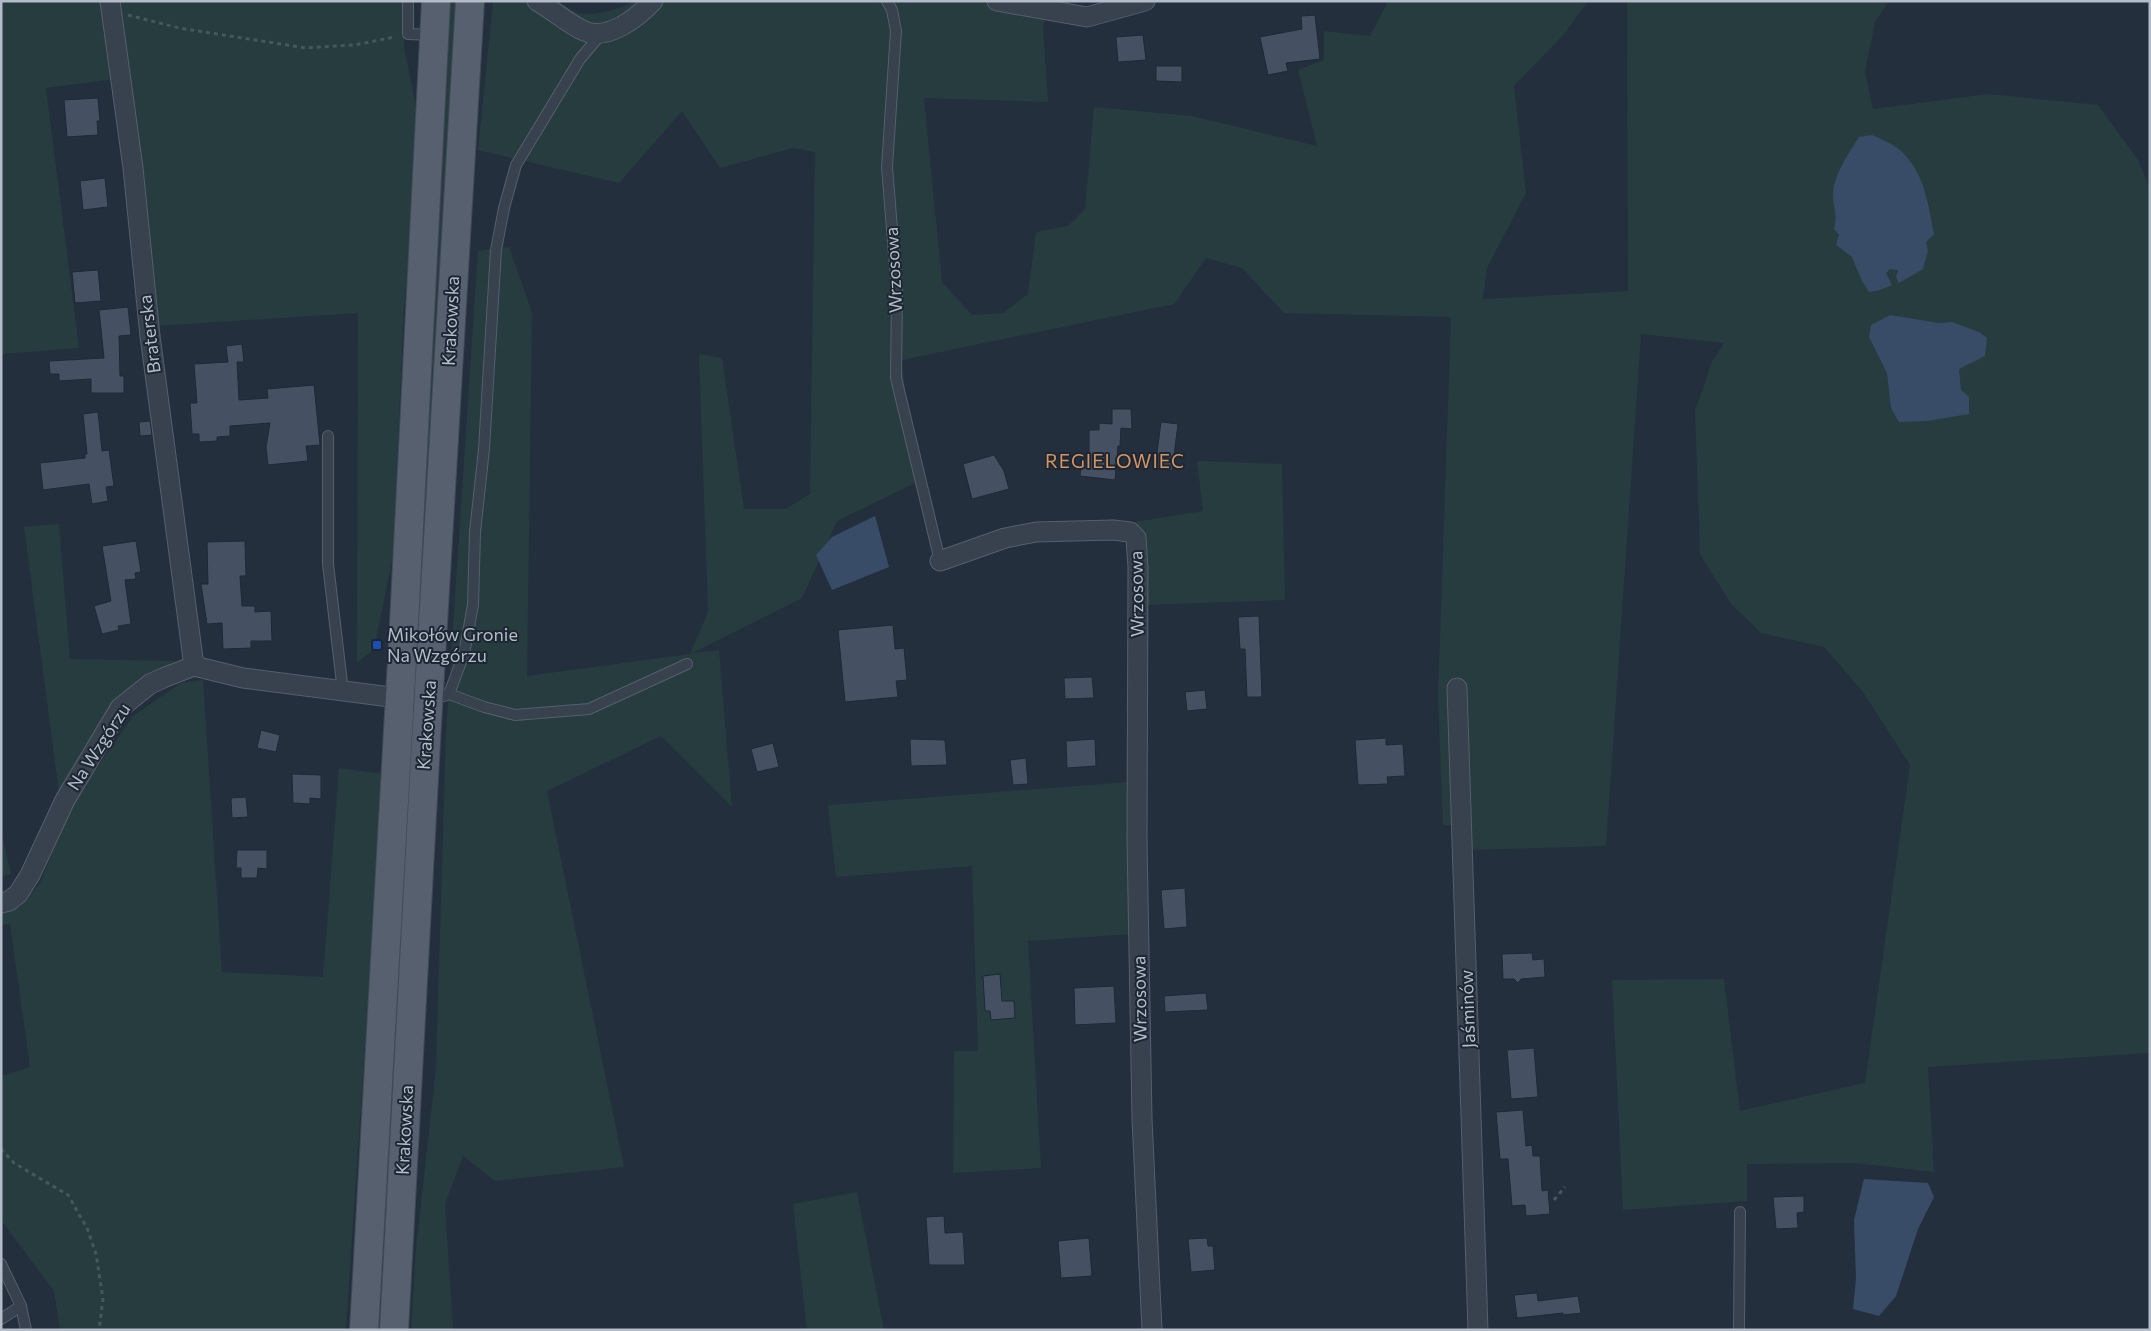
<svg xmlns="http://www.w3.org/2000/svg" width="2151" height="1331" font-family="Commissioner,sans-serif">
<rect width="100%" height="100%" fill="#242f3e"/>
<g fill="#263c3f">
<polygon points="1,1 404,1 404,47 420,126 404,308 393,556 374,649 357,663 358,313 155,326 130,77 46,88 79,348 1,354"/>
<polygon points="450,1 460,1 421,656 416,660 414,655"/>
<path d="M558,1C564,5 572,11 579,13C590,17 624,9 632,1L1047,3L1043,28L1048,102L924,98L942,282L972,315L1003,313L1028,294L1036,232L1068,226L1085,209L1094,107L1192,116L1317,146L1298,70L1324,60V31L1370,36L1388,1H1588L1564,34L1514,86L1526,193L1487,268L1483,299L1628,291L1627,1H1889L1875,22L1865,72L1873,109L1988,94L2098,105L2138,160L2150,189V1053L1928,1067L1934,1172L1854,1163L1747,1164V1201L1623,1210L1612,980L1724,979L1740,1111L1865,1083L1910,765L1863,692L1824,647L1761,633L1731,604L1700,554L1695,411L1712,362L1724,343L1641,334L1606,846L1469,850L1452,825H1443L1438,696L1451,317L1284,313L1242,268L1206,258L1174,304L902,360L915,483L837,521L802,598L692,653L719,650L732,807L661,736L547,791L624,1167L495,1181L463,1156L445,1204L453,1330H411L416,1248L436,1069L446,732L478,251L509,247L532,312L527,676L690,654L708,612L699,354L722,358L744,509H786L810,494L815,152L793,148L720,168L682,111L619,183L478,150L493,2Z"/>
<polygon points="1197,461 1282,464 1285,600 1144,605 1129,523 1203,511"/>
<polygon points="59,524 70,659 176,661 130,688 59,793 24,527"/>
<polygon points="203,680 222,972 323,977 339,768 383,774 346,1330 60,1330 54,1291 1,1220 1,1076 30,1067 10,924 1,925 1,912 21,906 40,883 72,803 133,716 181,683"/>
<polygon points="1129,782 1133,934 1028,941 1041,1168 953,1173 954,1051 978,1051 972,866 836,877 828,805"/>
<polygon points="1,831 11,874 1,876"/>
<polygon points="857,1192 884,1330 807,1330 793,1204"/>
</g>
<g fill="#394c67">
<path d="M1872,135C1880,139 1889,142 1896,147C1924,168 1928,203 1934,234L1926,242L1928,251L1923,269L1899,283L1896,277L1898,270L1890,269L1886,273L1892,285L1880,290L1869,292L1862,281L1852,257L1836,245L1839,235L1834,229C1838,212 1833,209 1833,194C1834,174 1849,153 1859,137Z"/>
<polygon points="1890,315 1939,323 1952,322 1979,332 1987,338 1985,356 1959,369 1961,390 1969,397 1969,414 1927,421 1899,422 1891,408 1887,373 1869,337 1871,325"/>
<polygon points="875,516 889,567 832,590 816,555 832,537"/>
<polygon points="1864,1179 1928,1183 1934,1197 1918,1229 1896,1296 1879,1316 1853,1309 1856,1278 1854,1220"/>
</g>
<g fill="#455162" stroke="#1f2835">
<polygon points="1315,15 1320,59 1286,63 1288,71 1268,75 1260,37 1302,29 1301,16"/>
<polygon points="1143,35 1146,60 1118,62 1116,37"/>
<polygon points="1156,66 1182,66 1182,82 1156,81"/>
<polygon points="98,98 100,121 97,121 98,135 67,137 64,100"/>
<polygon points="105,178 108,207 83,210 80,181"/>
<polygon points="98,270 101,301 75,303 72,272"/>
<polygon points="128,307 131,335 119,336 120,376 124,376 124,393 91,393 91,379 59,381 59,374 50,374 49,361 104,358 99,310"/>
<polygon points="242,344 244,362 237,362 239,400 268,398 267,389 314,385 320,445 306,446 308,461 268,465 266,447 270,423 230,426 230,436 217,437 217,441 199,442 199,434 192,434 190,403 197,403 194,364 228,362 226,346"/>
<polygon points="1112,409 1131,409 1132,429 1121,428 1120,446 1118,446 1115,480 1080,476 1082,458 1089,459 1089,430 1099,430 1099,423 1112,424"/>
<polygon points="98,412 102,451 109,450 114,486 106,487 108,501 92,504 89,484 43,490 40,463 85,458 85,454 87,454 83,414"/>
<polygon points="150,421 152,435 140,436 139,422"/>
<polygon points="1161,422 1178,424 1172,471 1155,468"/>
<polygon points="994,455 1004,471 1009,489 972,499 963,464"/>
<polygon points="136,541 141,572 135,573 136,579 125,580 131,624 118,626 119,630 102,634 94,606 111,601 102,546"/>
<polygon points="245,541 246,576 240,576 242,606 255,606 255,612 271,611 272,641 251,641 251,648 223,649 222,623 207,624 201,584 208,584 207,542"/>
<polygon points="1259,616 1262,697 1247,697 1245,649 1240,649 1238,617"/>
<polygon points="893,625 895,649 904,648 907,680 896,681 898,697 845,702 838,630"/>
<polygon points="1092,677 1094,698 1065,699 1064,678"/>
<polygon points="1205,690 1207,709 1187,711 1185,692"/>
<polygon points="261,730 280,735 276,752 257,748"/>
<polygon points="1386,738 1386,745 1403,744 1405,776 1387,777 1388,784 1358,785 1355,740"/>
<polygon points="910,739 945,740 947,765 911,766"/>
<polygon points="1095,739 1096,766 1067,768 1066,741"/>
<polygon points="773,743 779,767 757,772 751,749"/>
<polygon points="1026,758 1028,784 1013,785 1010,760"/>
<polygon points="292,774 321,775 321,799 310,798 310,804 293,803"/>
<polygon points="246,797 248,817 232,818 231,798"/>
<polygon points="237,850 267,850 267,869 258,868 257,878 241,878 241,868 236,868"/>
<polygon points="1185,888 1187,927 1164,929 1161,890"/>
<polygon points="1532,953 1533,960 1544,959 1545,977 1521,979 1518,983 1514,979 1503,979 1502,954"/>
<polygon points="1000,974 1002,1001 1014,1001 1015,1018 991,1020 990,1011 985,1011 983,976"/>
<polygon points="1114,986 1116,1023 1075,1025 1074,988"/>
<polygon points="1206,993 1208,1010 1165,1012 1164,996"/>
<polygon points="1534,1048 1538,1097 1511,1099 1507,1050"/>
<polygon points="1523,1110 1526,1146 1532,1145 1533,1156 1540,1156 1542,1191 1548,1190 1550,1214 1526,1216 1525,1205 1512,1206 1508,1159 1500,1159 1496,1112"/>
<polygon points="1804,1196 1804,1212 1797,1213 1798,1228 1776,1229 1773,1197"/>
<polygon points="944,1216 945,1233 963,1232 965,1265 929,1265 926,1217"/>
<polygon points="1089,1238 1092,1276 1061,1278 1058,1241"/>
<polygon points="1207,1238 1208,1246 1213,1246 1215,1270 1191,1272 1188,1239"/>
<polygon points="1537,1293 1538,1301 1578,1296 1581,1313 1563,1315 1563,1313 1517,1318 1514,1295"/>
</g>
<g fill="none" stroke-linecap="round" stroke-linejoin="round">
<defs>
<g id="lane">
<polyline points="408,1 408,34 434,35"/>
<polyline points="887,1 892,10 896,31 887,167 897,291 896,378 940,561"/>
<polyline points="328,436 328,564 343,692"/>
<polyline points="449,694 464,654 473,605 475,532 484,449 496,250 504,208 516,165 580,59 602,33"/>
<polyline points="444,696 449,694 484,707 515,715 589,709 687,664"/>
<polyline points="1,1264 21,1306 26,1330"/>
<polyline points="1,1319 21,1306"/>
<polyline points="1739,1330 1740,1212"/>
</g>
<g id="street">
<polyline points="110,1 133,168 150,336 194,666"/>
<path d="M537,1C553,10 567,23 584,31C608,41 637,18 653,1"/>
<polyline points="997,1 1087,17 1145,1"/>
<polyline points="940,561 1005,538 1036,532 1113,530 1130,532 1136,538 1138,567 1137,840 1142,1119 1152,1330"/>
<polyline points="1457,688 1478,1330"/>
<polyline points="1,903 9,901 18,894 30,875 65,800 120,708 150,684 163,678 194,666 243,678 429,702"/>
</g>
<g id="primary">
<polyline points="364,1330 403,643 436,1"/>
<polyline points="394,1330 426,741 470,1"/>
</g>
</defs>
<use href="#lane" stroke="#565f6c" stroke-width="12"/>
<use href="#street" stroke="#565f6c" stroke-width="21"/>
<use href="#primary" stroke="#414a57" stroke-width="30"/>
<g stroke="#44595c" stroke-width="3" stroke-dasharray="4 4" stroke-linecap="butt">
<polyline points="128,15 179,28 306,48 354,45 395,37"/>
<polyline points="1,1149 14,1163 68,1195 87,1228 96,1254 103,1299 99,1330"/>
<polyline points="1554,1200 1565,1187"/>
</g>
<use href="#lane" stroke="#38414e" stroke-width="10"/>
<use href="#street" stroke="#38414e" stroke-width="19"/>
<use href="#primary" stroke="#56606e" stroke-width="28"/>
</g>
<rect fill="#1a4fb4" stroke="#1d2633" stroke-width="2" x="372" y="640" width="10" height="10" rx="2.5"/>
<g text-anchor="middle" stroke-width="4" stroke-linejoin="round" paint-order="stroke">
<g font-size="18" fill="#b4bcc9" stroke="#1d2633">
<text transform="translate(894 270) rotate(-93)" y="6">Wrzosowa</text>
<text transform="translate(451 321) rotate(-87)" y="6">Krakowska</text>
<text transform="translate(150 334) rotate(-97)" y="6">Braterska</text>
<text transform="translate(1137 594) rotate(-91)" y="6">Wrzosowa</text>
<text transform="translate(427 725) rotate(-86)" y="6">Krakowska</text>
<text transform="translate(99 747) rotate(-57)" y="6">Na Wzgórzu</text>
<text transform="translate(1140 999) rotate(-91)" y="6">Wrzosowa</text>
<text transform="translate(1468 1009) rotate(-92)" y="6">Jaśminów</text>
<text transform="translate(405 1130) rotate(-87)" y="6">Krakowska</text>
</g>
<g font-size="18" fill="#b4bcc9" stroke="#1d2633" text-anchor="start">
<text x="387" y="641">Mikołów Gronie<tspan x="387" dy="21">Na Wzgórzu</tspan></text>
</g>
<g font-size="19" letter-spacing="1" fill="#d59563" stroke="#1d2633">
<text x="1115" y="468">REGIELOWIEC</text>
</g>
</g>
<rect width="2151" height="1331" fill="none" stroke="#b4bcc9" stroke-width="5"/>
</svg>
